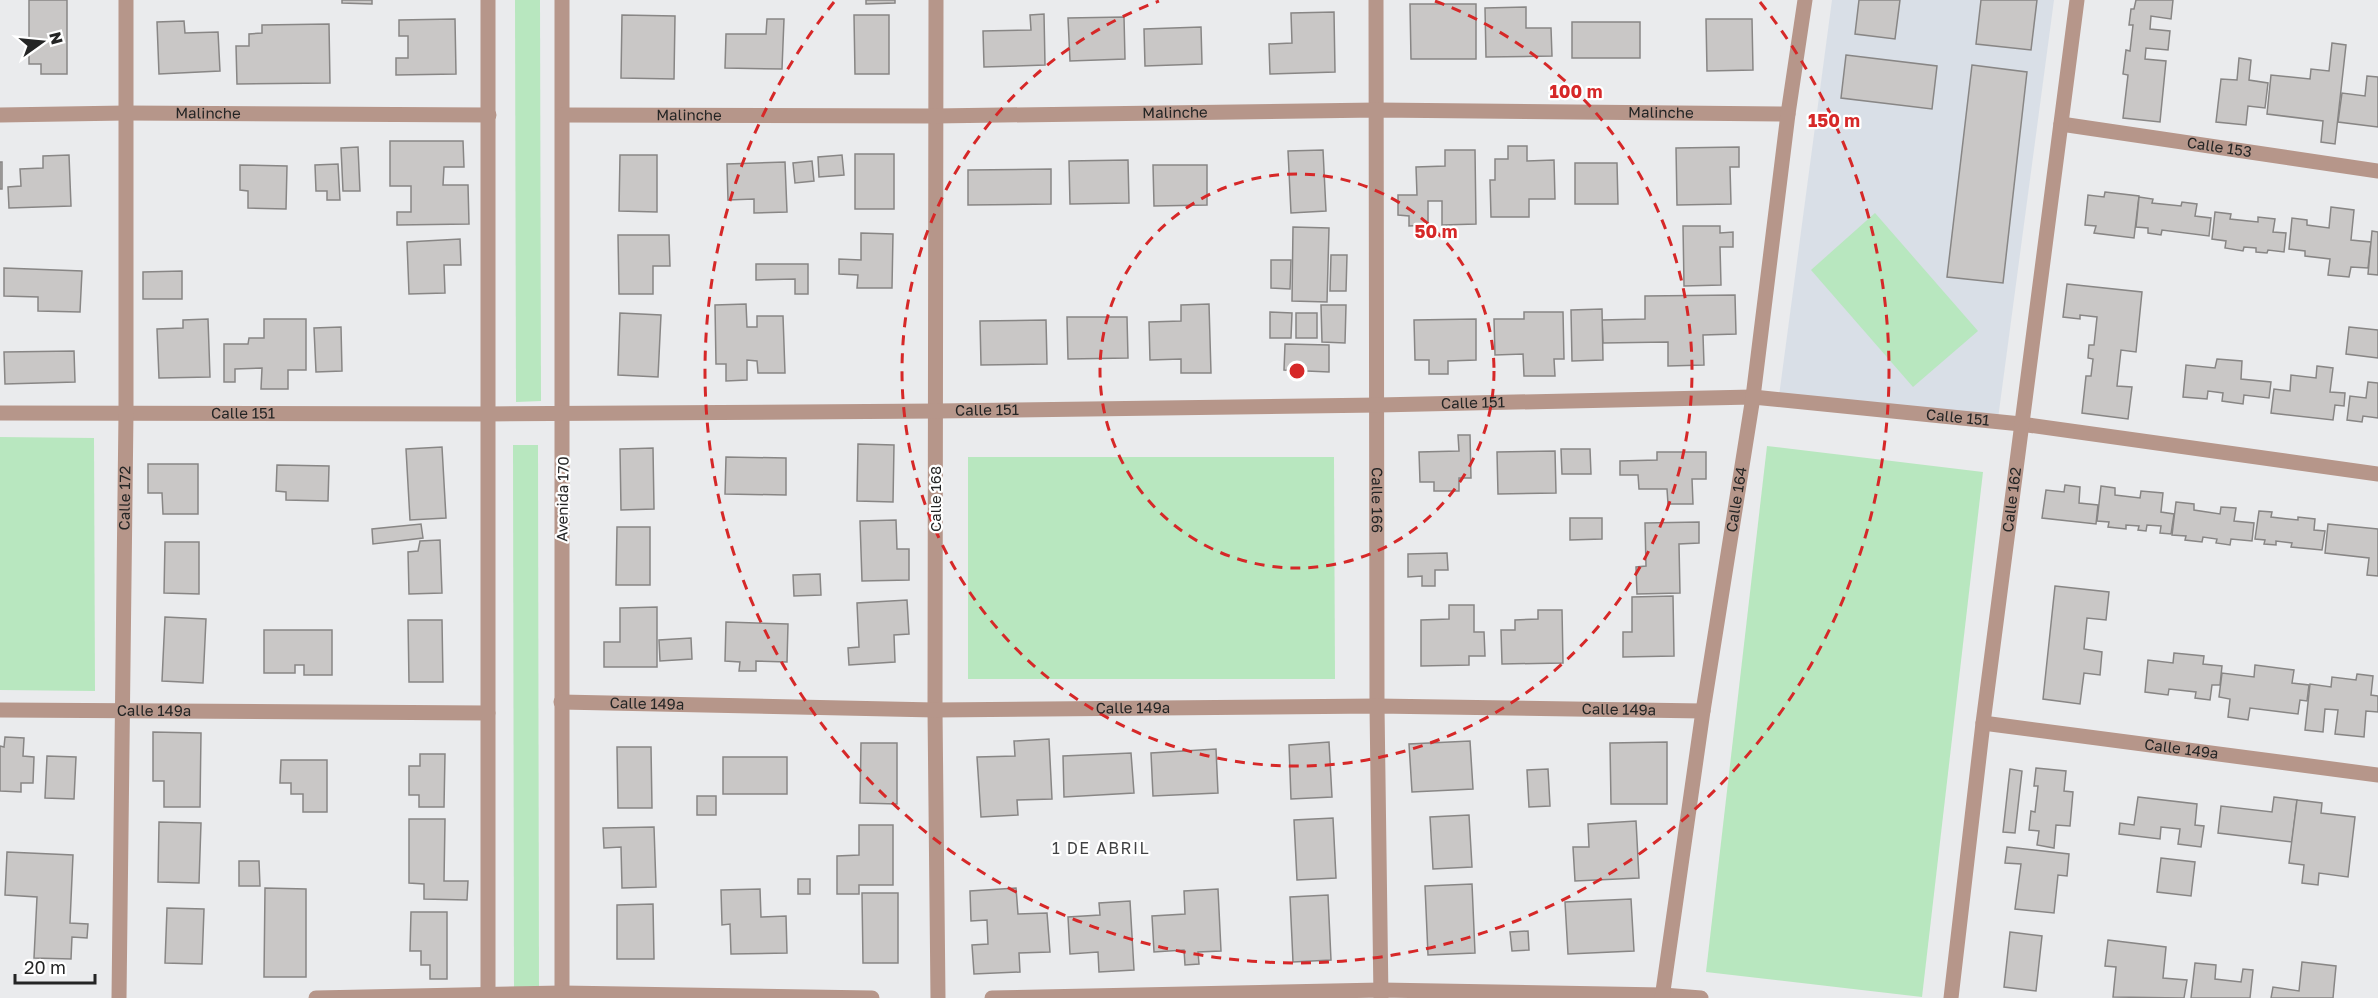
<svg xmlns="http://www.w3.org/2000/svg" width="2378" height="998" font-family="'Golos Text',sans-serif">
<rect width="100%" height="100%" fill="#eaebed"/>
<polygon fill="#d9dfe7" points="1832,0 2054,0 1997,426 1779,396"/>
<g fill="#b8e7bf">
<polygon points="515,0 540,0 541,401 516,402"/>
<polygon points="1875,213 1978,331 1913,387 1811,270"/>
<polygon points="0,437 94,438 95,691 0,690"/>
<polygon points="513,445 538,445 539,996 514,996"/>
<polygon points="1767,446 1983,472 1922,997 1706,972"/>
<polygon points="968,457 1334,457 1335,679 968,679"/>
</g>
<g fill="#c9c7c6" stroke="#888685" stroke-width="1.5">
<polygon points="29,0 67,0 67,74 41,74 41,64 29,64"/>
<polygon points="342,0 372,0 372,4 342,3"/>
<polygon points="866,0 895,0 895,3 866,4"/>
<polygon points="1859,0 1900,0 1895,39 1855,34"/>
<polygon points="1981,0 2037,0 2031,50 1976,44"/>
<polygon points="2136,0 2173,0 2171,19 2151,16 2150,29 2170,31 2168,50 2146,48 2145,59 2166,61 2160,122 2123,118 2128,75 2123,74 2126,50 2130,51 2133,25 2129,25 2131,9 2134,9"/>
<polygon points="1410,4 1476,4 1476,59 1411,59"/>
<polygon points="1526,7 1526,28 1551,28 1552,56 1486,57 1485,8"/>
<polygon points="1334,12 1335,72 1270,74 1269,44 1292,43 1291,13"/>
<polygon points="1044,14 1045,65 984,67 983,31 1031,30 1030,15"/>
<polygon points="622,15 675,16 674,79 621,78"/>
<polygon points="854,15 889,15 889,74 855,74"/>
<polygon points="1124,17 1125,59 1070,61 1068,18"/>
<polygon points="455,19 456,74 396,75 396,58 408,58 408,36 399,36 399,20"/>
<polygon points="767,19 784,19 782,69 725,68 726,34 766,34"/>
<polygon points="1706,19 1752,19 1753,70 1707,71"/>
<polygon points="184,21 185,33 218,32 220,71 159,74 157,22"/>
<rect x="1572" y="22" width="68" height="36"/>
<polygon points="329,24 330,83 237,84 236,46 249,46 249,34 262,33 262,25"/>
<polygon points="1201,27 1202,64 1145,66 1144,29"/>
<polygon points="2332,43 2346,45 2335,144 2321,142 2323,121 2267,114 2271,75 2310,79 2311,69 2329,71"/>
<polygon points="1846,55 1937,66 1932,109 1841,98"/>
<polygon points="2239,58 2251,60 2249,80 2268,83 2265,108 2248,106 2246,125 2216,122 2221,79 2237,80"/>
<polygon points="1972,65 2027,72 2003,283 1947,277"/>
<polygon points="2367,76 2378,77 2378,127 2338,122 2342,93 2365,96"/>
<polygon points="390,141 463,141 464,167 444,167 443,185 468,185 469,224 397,225 397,212 411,212 411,186 390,186"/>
<polygon points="1508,146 1527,146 1527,161 1554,160 1555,199 1529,199 1529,217 1491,217 1490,180 1495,180 1495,159 1508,159"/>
<polygon points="358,147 360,191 343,191 341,148"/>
<polygon points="1739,147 1739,167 1730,167 1731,204 1677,205 1676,148"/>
<polygon points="1323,150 1326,211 1291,213 1288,151"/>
<polygon points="1445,150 1475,150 1476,224 1442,225 1442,201 1428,201 1428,225 1409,226 1409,216 1398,215 1398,195 1417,195 1416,167 1445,166"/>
<rect x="855" y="154" width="39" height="55"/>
<polygon points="69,155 71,206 9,208 8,187 21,186 20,169 43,168 43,156"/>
<polygon points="620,155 657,155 657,212 619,211"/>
<polygon points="842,155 844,175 819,177 818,157"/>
<polygon points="1128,160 1129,203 1070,204 1069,161"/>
<polygon points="812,161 814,181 795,183 793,163"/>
<rect x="0" y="162" width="2" height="27"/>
<polygon points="785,162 787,212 754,213 754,199 728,200 727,164"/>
<polygon points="1575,163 1617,163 1618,204 1575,204"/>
<polygon points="338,164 340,200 327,200 327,191 316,191 315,165"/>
<polygon points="240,165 287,166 286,209 248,208 248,191 240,190"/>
<polygon points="1153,165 1207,165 1207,205 1154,206"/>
<polygon points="1051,169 1051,204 968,205 968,170"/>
<polygon points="2105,192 2139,196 2134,238 2094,233 2096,226 2085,225 2088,195 2104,197"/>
<polygon points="2139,197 2153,199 2152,203 2181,206 2182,202 2197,204 2195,216 2211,218 2209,236 2162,230 2161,235 2148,233 2148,228 2136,227"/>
<polygon points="2331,207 2354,210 2351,240 2371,242 2368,268 2351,267 2349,277 2328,275 2330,259 2305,256 2305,251 2289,249 2292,218 2307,220 2307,225 2329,228"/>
<polygon points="2215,212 2231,214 2230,219 2258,222 2258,217 2275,219 2273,232 2286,233 2284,252 2268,250 2267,253 2256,252 2256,248 2244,247 2243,251 2225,248 2226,241 2212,239"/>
<polygon points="1683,226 1720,226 1720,233 1733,232 1733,247 1720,247 1721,285 1684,286"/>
<polygon points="1293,227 1329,228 1327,302 1292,301"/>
<polygon points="2372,231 2378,232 2378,275 2368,274"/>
<polygon points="861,233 893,234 892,288 857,288 858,275 839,274 839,259 861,260"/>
<polygon points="618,235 669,235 670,266 653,266 653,294 619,294"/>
<polygon points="460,239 461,265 444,265 445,293 409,294 407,242"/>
<polygon points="1331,255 1347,255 1346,291 1330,291"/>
<polygon points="1271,260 1291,260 1290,289 1271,288"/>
<polygon points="756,264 808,264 808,294 795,294 795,279 756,280"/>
<polygon points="4,268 82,271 80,312 38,311 38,297 4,296"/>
<polygon points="182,271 182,299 143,299 143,272"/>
<polygon points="2067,284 2142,292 2136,352 2121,350 2117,386 2132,387 2128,419 2082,413 2086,376 2091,376 2093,359 2088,358 2089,345 2094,345 2097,317 2080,315 2080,319 2063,317"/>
<polygon points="1735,295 1736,334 1703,335 1704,365 1668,366 1668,342 1603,343 1602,320 1645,319 1645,296"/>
<polygon points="746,304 747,327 757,327 757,316 783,316 785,373 758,373 757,361 747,360 747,380 726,381 726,364 716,364 715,305"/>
<polygon points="1209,304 1211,373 1181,373 1181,359 1150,360 1149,322 1181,321 1181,305"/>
<polygon points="1321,305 1346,305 1345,343 1322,342"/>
<polygon points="1602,309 1603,360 1572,361 1571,310"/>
<polygon points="1270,312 1292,313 1291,338 1270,338"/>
<polygon points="1524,312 1563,312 1564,359 1554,359 1555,376 1524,376 1523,354 1495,355 1494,319 1524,319"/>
<polygon points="620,313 661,315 658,377 618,375"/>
<rect x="1296" y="313" width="21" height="25"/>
<polygon points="1067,317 1127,317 1128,358 1068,359"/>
<polygon points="208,319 210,377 159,378 157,329 183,328 183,320"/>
<polygon points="264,319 306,319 306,370 288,370 288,389 261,389 262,368 235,369 235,382 224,382 224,344 248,344 249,338 264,338"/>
<polygon points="1476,319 1476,360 1448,361 1448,374 1429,374 1429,360 1415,360 1414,320"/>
<polygon points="1046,320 1047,364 981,365 980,321"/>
<polygon points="341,327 342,371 316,372 314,328"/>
<polygon points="2349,327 2378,330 2378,358 2346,354"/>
<polygon points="1285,344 1329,345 1329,372 1284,370"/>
<polygon points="74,351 75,382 5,384 4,352"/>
<polygon points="2217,359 2242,361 2241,379 2271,382 2269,398 2244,395 2243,404 2222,401 2223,393 2208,391 2207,399 2183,397 2186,365 2215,368"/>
<polygon points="2317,366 2333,368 2330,392 2345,393 2344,406 2335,405 2333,420 2271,413 2274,389 2290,391 2291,375 2316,378"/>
<polygon points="2368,382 2378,383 2378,418 2363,416 2362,422 2347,420 2350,396 2366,398"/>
<polygon points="1458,435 1470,435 1471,478 1459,478 1459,491 1434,491 1434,482 1420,482 1419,452 1459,451"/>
<polygon points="858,444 894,445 893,502 857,501"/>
<polygon points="442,447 446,518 410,520 406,449"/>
<polygon points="653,448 654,509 621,510 620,449"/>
<polygon points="1561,449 1590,449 1591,474 1562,474"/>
<polygon points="1555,451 1556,493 1498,494 1497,452"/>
<polygon points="1657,452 1706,452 1706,479 1692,479 1693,504 1668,504 1667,489 1639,489 1638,475 1620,475 1620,461 1657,460"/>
<polygon points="726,457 786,458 786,495 725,494"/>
<polygon points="148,464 198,464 198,514 163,514 162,493 148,493"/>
<polygon points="277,465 329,466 328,501 286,500 286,492 276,491"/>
<polygon points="2065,485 2080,487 2079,503 2098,505 2096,524 2042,518 2046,490 2064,492"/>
<polygon points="2101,486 2115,488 2115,495 2140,498 2141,491 2163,493 2161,512 2174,514 2171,534 2160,533 2161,526 2147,525 2146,531 2138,530 2139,526 2126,525 2126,529 2108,527 2109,522 2097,521"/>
<polygon points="2176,502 2194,504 2194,510 2220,514 2221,507 2236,508 2234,521 2254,523 2252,541 2231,539 2230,545 2216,543 2217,539 2203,537 2202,542 2185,540 2186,536 2172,535"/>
<polygon points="2259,511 2272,512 2271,517 2298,520 2298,517 2315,519 2314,530 2325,531 2322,550 2291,547 2292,543 2276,541 2276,545 2264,544 2265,540 2255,539"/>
<polygon points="1570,518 1602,518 1602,539 1570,540"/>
<polygon points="896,520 897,549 909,549 909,580 862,581 860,521"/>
<polygon points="1699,522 1699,543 1679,544 1680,593 1637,594 1636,567 1646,566 1645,523"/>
<polygon points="421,524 423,538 373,544 372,529"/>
<polygon points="2328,524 2378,529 2378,576 2367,575 2369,558 2325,553"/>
<polygon points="617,527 650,527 650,585 616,585"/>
<polygon points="440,540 442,593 409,594 408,552 418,551 420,541"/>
<polygon points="165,542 199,542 199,594 164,593"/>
<polygon points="1447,553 1448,570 1435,570 1435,586 1422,586 1422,576 1408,577 1408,554"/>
<polygon points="820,574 821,595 794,596 793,575"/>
<polygon points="2055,586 2109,592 2106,620 2087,618 2084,649 2102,652 2100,675 2084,673 2080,704 2043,699"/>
<polygon points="1673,596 1674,656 1623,657 1623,632 1632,632 1632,597"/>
<polygon points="907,600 909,634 894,635 895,662 849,665 848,648 859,647 857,603"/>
<polygon points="1449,605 1474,605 1474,632 1484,632 1485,656 1469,656 1469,665 1421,666 1421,620 1449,619"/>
<polygon points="657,607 657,667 604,667 604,642 620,642 620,608"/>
<polygon points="1538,610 1562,610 1563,663 1502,664 1501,630 1515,630 1515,620 1538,619"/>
<polygon points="165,617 206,619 203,683 162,681"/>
<polygon points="408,620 442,620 443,682 409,682"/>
<polygon points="726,622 788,624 787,662 756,661 756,671 739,671 740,662 725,661"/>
<polygon points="264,630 332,630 332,675 304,675 304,665 295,665 295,673 264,673"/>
<polygon points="691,638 692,659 660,661 659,640"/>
<polygon points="2174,653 2204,656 2203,664 2222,666 2220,685 2212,685 2210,700 2195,698 2196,692 2169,689 2168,695 2145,692 2148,660 2173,663"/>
<polygon points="2255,665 2294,670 2292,683 2309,685 2307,701 2300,700 2298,714 2250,708 2248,720 2228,717 2230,699 2219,697 2222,673 2254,677"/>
<polygon points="2357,674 2373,676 2371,695 2378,696 2378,712 2366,711 2364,737 2335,734 2338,710 2325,709 2323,732 2305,730 2310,684 2331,687 2332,677 2356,680"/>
<polygon points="153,732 201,733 200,807 164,807 164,781 153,781"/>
<polygon points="5,737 24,738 23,756 34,757 33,783 21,783 21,792 0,791 0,746 4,747"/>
<polygon points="1049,739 1052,799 1017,800 1018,815 981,817 977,757 1015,756 1014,741"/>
<polygon points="1470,741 1473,789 1412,792 1409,744"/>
<polygon points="1329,742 1332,797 1291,799 1289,745"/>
<polygon points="1667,742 1667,804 1611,804 1610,743"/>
<polygon points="861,743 897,743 897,804 860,803"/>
<polygon points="617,747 651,747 652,808 618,808"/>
<polygon points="1216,749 1218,793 1153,796 1151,753"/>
<polygon points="1131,753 1134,793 1064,797 1063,756"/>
<polygon points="420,754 445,754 444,807 419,807 419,795 409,795 409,766 420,766"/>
<polygon points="47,756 76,757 74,799 45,798"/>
<rect x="723" y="757" width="64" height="37"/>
<polygon points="281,760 327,760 327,812 303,812 303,794 291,794 291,783 280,783"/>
<polygon points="2036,768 2066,771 2064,791 2073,792 2070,826 2056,825 2054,848 2037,845 2039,831 2029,830 2031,811 2035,812 2038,786 2034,786"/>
<polygon points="1548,769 1550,806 1529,807 1527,770"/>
<polygon points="2010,769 2022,771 2015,833 2003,832"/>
<rect x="697" y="796" width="19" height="19"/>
<polygon points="2138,797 2197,804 2195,825 2204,826 2201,847 2178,844 2180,829 2161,827 2160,839 2119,834 2120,823 2134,825"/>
<polygon points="2274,797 2297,800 2292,842 2218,833 2221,806 2272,812"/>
<polygon points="2297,800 2322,803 2321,813 2355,817 2348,877 2319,873 2318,885 2302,883 2304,865 2289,863"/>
<polygon points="1469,815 1472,867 1433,869 1430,817"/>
<polygon points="1333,818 1336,878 1297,880 1294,820"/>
<polygon points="409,819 445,819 444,881 468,881 467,900 424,899 424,884 409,883"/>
<polygon points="1636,821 1639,878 1575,881 1573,847 1589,847 1588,824"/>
<polygon points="159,822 201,823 199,883 158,882"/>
<polygon points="859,825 893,825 893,885 859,885 859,894 837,894 837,856 859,855"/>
<polygon points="654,827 656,887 622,888 621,847 604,848 603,828"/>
<polygon points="2007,847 2069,854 2067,876 2058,875 2054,913 2015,909 2021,864 2005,863"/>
<polygon points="7,852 73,855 70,923 88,924 87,938 72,937 71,959 34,958 37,897 5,895"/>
<polygon points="2161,858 2195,862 2191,896 2157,892"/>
<polygon points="239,861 259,861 260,886 239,886"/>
<rect x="798" y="879" width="12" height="15"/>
<polygon points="1472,884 1475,953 1428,955 1425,886"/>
<polygon points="265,888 306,889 306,977 264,977"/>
<polygon points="1016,888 1018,914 1047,913 1050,952 1019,953 1020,972 974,974 972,945 988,944 987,920 971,921 970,891"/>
<polygon points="760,889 761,917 786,916 787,953 731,954 730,924 722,925 721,890"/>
<polygon points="1218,889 1221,951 1198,952 1199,964 1185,965 1184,950 1154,952 1152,916 1185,914 1184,891"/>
<polygon points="862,893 898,893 898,963 863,963"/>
<polygon points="1328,895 1331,960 1293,962 1290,897"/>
<polygon points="1631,899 1634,951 1568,954 1565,902"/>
<polygon points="1130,901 1134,970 1099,972 1098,952 1070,954 1068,917 1100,915 1099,903"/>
<polygon points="653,904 654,959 617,959 617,905"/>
<polygon points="167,908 204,909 202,964 165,963"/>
<polygon points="411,912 447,912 447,979 430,979 430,965 421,965 421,951 410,951"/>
<polygon points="1528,931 1529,950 1512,951 1510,932"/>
<polygon points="2010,932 2042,936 2036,991 2004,987"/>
<polygon points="2108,940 2166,947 2163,978 2187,980 2184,998 2113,997 2116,967 2105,966"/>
<polygon points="2302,962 2336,966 2333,998 2271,998 2273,987 2299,991"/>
<polygon points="2195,963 2216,965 2215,979 2241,982 2243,969 2253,970 2250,998 2191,998"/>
</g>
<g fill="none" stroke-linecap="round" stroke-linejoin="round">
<g stroke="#b6968a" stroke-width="15">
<polyline points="562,0 562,998"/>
<polyline points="936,0 935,710 938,998"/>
<path id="s1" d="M1376,0L1377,706L1381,998"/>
<path id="s2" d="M0,115L126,113L489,115"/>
<path id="s3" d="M563,115L935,116L1377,110L1788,114"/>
<path id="s4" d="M2061,124L2378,171"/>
<path id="s5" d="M0,413L487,414L937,411L1378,405L1753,397L2021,424L2378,474"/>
<path id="s6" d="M561,702L935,710L1377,706L1703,711"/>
<path id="s7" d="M0,710L488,713"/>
<path id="s8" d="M1983,723L2378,775"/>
<path id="s9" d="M119,998L126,413V0"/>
<polyline points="316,998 562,993 872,998"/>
<polyline points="488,998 488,0"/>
<polyline points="992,998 1381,990 1663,995 1701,998"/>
<path id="s10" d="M1662,998L1703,711L1753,397L1788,114L1805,0"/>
<path id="s11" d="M1951,998L1983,723L2077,0"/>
</g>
</g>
<g fill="none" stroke="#d62828" stroke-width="3" stroke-dasharray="10 8">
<circle cx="1297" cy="371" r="197"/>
<path d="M1435 1A395 395 0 1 1 1159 1"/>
<path d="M1760 2A592 592 0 1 1 834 2"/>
</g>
<g text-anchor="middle" stroke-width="4.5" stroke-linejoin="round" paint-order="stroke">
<g font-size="15" fill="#242525" stroke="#fff">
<text dy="5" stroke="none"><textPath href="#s2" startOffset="208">Malinche</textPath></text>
<text dy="5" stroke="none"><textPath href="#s3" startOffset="612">Malinche</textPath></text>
<text dy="5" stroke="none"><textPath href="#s3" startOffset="1098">Malinche</textPath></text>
<text dy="5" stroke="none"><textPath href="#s3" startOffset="126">Malinche</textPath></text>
<text dy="5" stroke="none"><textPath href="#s4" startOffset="160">Calle 153</textPath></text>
<text dy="5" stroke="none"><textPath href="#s5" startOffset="1473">Calle 151</textPath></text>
<text dy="5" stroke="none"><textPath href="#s5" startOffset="987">Calle 151</textPath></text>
<text dy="5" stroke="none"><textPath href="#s5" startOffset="243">Calle 151</textPath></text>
<text dy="5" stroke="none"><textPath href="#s5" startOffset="1959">Calle 151</textPath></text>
<text dy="5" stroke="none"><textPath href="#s9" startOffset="500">Calle 172</textPath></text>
<text transform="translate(563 499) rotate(-89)" y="5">Avenida 170</text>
<text transform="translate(936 499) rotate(-90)" y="5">Calle 168</text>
<text dy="5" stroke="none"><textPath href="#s1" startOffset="500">Calle 166</textPath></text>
<text dy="5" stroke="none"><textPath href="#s10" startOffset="504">Calle 164</textPath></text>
<text dy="5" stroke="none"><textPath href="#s11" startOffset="502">Calle 162</textPath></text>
<text dy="5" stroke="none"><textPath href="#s6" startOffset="86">Calle 149a</textPath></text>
<text dy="5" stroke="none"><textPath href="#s6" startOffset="572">Calle 149a</textPath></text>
<text dy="5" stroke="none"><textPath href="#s6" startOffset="1058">Calle 149a</textPath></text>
<text dy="5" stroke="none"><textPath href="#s7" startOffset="154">Calle 149a</textPath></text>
<text dy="5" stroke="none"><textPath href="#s8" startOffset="200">Calle 149a</textPath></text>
</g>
<g font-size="16" letter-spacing="1.5" fill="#414243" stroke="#fff">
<text x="1101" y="854">1 DE ABRIL</text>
</g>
</g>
<circle cx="1297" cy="371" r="9" fill="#d62828" stroke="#fff" stroke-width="3"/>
<g font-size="18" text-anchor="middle" font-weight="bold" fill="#d62828" stroke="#fff" stroke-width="4.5" stroke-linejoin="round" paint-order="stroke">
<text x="1576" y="98">100 m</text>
<text x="1834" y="127">150 m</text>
<text x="1436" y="238">50 m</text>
</g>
<g transform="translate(42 42) rotate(75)" stroke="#ffffff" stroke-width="4.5" paint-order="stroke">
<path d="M0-4.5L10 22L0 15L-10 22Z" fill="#242525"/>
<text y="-9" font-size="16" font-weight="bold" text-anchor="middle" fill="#242525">N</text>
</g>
<path d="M15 974v9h80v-9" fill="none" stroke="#242525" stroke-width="3"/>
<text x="24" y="974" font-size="18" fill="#242525" stroke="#ffffff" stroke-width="4.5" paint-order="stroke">20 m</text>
</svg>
